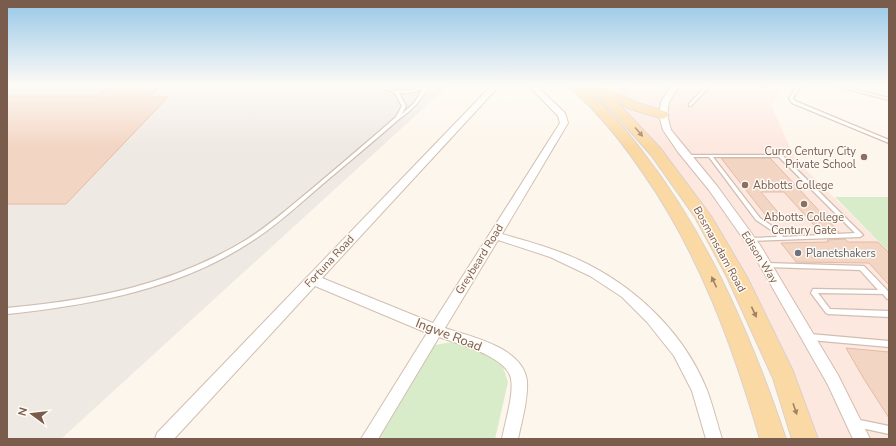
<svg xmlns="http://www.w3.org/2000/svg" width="896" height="446" font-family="'Nunito Sans',sans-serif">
<rect width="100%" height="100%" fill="#fdf6ec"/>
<polygon fill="#fde8e0" points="582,85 784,85 771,105 795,159 889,252 889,439 807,439 745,278 673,181 609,107"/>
<polygon fill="#efe9e4" points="7,85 449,85 61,439 7,439"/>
<g fill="#d8ecc9">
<polygon points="835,197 889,197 889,252"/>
<polygon points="452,342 493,356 503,367 508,382 495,439 379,439 435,345"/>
</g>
<g fill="#f3d5c3" stroke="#e6bba3">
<polygon points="110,85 154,85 153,86 161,86 150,97 168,97 66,204 7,204 7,96 97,96"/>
<polygon points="721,158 770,158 839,232 821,233 784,192 761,192 782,217 767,217"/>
<polygon points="845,239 848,242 878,242 889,253 889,285 869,263 796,262 781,243 829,242 827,240"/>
<polygon points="846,348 889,352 889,418 864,379"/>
</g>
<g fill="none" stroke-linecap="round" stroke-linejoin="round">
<defs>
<g id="service">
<path d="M379,85H383L392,90L403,91L414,90L425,85H429C422,99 413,110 399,119C373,142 345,165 318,188C297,206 276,226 252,241C180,289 92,305 7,314V308C93,300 172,285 246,240C270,225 291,206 313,188C341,164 369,141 396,117L402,106L394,92L384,89ZM423,89L414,103L402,114L406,106L399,93H409Z"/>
<polygon points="627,85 631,85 627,89 625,89 624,88"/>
<polygon points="707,85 711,85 691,106 689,106 689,104"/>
<polygon points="758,85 765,85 768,86 766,87"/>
<polygon points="798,85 802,85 793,98 795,101 889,140 889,143 792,103 789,98"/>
<polygon points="831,85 836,85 889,98 889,100"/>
<path d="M684,155H782L863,235L860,237L748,241L747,240L748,239L750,238L777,237L774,232L756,220L709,157H684ZM713,157H779L855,233L783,237L778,230L760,218Z"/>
<polygon points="765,263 767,263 864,266 887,290 889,293 889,299 887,299 883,294 818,293 830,309 889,311 889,317 828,314 826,313 811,293 813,289 815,289 878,290 860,270 767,267 765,267 764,265"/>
<polygon points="810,334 889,341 889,347 810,340 808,339 807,337 808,335"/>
<polygon points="855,419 889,426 889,434 852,426 851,423 852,420"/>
</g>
<g id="minor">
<path d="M492,85H500L322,278L433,323L560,123L558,116L528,85H536L565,113L568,123L502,234C520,239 539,244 557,251C622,274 681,325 707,390C713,406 717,423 722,439H706L692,391L674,356L647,322L622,297L590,276L550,257L498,240L445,328C471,337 523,347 527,381C528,400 522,420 518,439H502C505,422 514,395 511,379C507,356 458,344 439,337L378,439H361L427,333L315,286L174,439H155L157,433Z"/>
<polygon points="675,85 683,85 675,92 669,102 667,115 671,130 717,186 760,245 838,375 870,439 853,439 828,385 751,250 709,190 678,152 663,130 659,115 661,102 669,89"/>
</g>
<g id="primary">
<path d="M568,85H581C604,104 624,127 642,151C709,237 751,336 786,439H760C733,346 699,253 643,173C629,152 613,131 596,113C588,103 576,95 568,85Z"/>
<polygon points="585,85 597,85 604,90 611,91 638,103 667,112 669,115 663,119 630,109 617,102 661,149 711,216 747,277 793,371 818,439 792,439 773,378 727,277 695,217 651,155 614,113"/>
</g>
</defs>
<use href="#service" stroke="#d1beb0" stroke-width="2.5"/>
<use href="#minor" stroke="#d1beb0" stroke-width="2"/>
<use href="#primary" stroke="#dad1cd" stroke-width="2"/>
<use href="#service" fill="#fff" fill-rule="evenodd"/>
<use href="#minor" fill="#fff" fill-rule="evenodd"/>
<use href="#primary" fill="#fbd9a5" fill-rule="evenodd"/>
</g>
<defs><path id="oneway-solid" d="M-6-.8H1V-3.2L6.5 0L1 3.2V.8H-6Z"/></defs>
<g fill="#a18267">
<use href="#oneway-solid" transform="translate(639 132) rotate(49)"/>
<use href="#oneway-solid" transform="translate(714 282) rotate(-115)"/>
<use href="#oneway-solid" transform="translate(754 312) rotate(65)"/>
<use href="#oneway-solid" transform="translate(795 409) rotate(71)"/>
</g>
<linearGradient id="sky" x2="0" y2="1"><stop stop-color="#97c7e8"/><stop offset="0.58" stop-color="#fefbf6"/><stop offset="1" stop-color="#fefbf6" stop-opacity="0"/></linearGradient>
<rect width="896" height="147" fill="url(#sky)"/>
<g fill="#8d6e63" stroke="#fffaf3" stroke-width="1.5">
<circle cx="864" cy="157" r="4"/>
<circle cx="745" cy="185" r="4"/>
<circle cx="804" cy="204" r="4"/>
</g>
<circle fill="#6b7280" stroke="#fffaf3" stroke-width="1.5" cx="798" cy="253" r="4"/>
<g text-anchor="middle" stroke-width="3" stroke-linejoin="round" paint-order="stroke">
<g font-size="11" fill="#785e54" stroke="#fffaf3" text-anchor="end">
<text x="856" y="155">Curro Century City<tspan x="856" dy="13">Private School</tspan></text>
<text x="753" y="189" text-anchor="start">Abbotts College</text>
<text x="804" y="221" text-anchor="middle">Abbotts College<tspan x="804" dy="13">Century Gate</tspan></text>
</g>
<g font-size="11" fill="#7a5c4d" stroke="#fffaf3">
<text transform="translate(720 249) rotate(61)" y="4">Bosmansdam Road</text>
<text transform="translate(760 257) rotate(58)" y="4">Edison Way</text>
<text transform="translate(479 259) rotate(-58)" y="4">Greybeard Road</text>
<text transform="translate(329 261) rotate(-47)" y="4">Fortuna Road</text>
</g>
<g font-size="11" fill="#5b616d" stroke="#fffaf3" text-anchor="start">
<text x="806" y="257">Planetshakers</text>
</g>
<g font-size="13" fill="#7a5c4d" stroke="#fffaf3">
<text transform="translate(449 334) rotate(21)" y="5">Ingwe Road</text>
</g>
</g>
<rect width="896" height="446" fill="none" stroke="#7a5c4d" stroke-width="16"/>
<g transform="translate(32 414) rotate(285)" stroke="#fffaf3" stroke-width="3" paint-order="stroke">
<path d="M0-3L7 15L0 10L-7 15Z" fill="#7a5c4d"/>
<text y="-6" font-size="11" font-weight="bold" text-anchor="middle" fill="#7a5c4d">N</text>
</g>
</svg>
